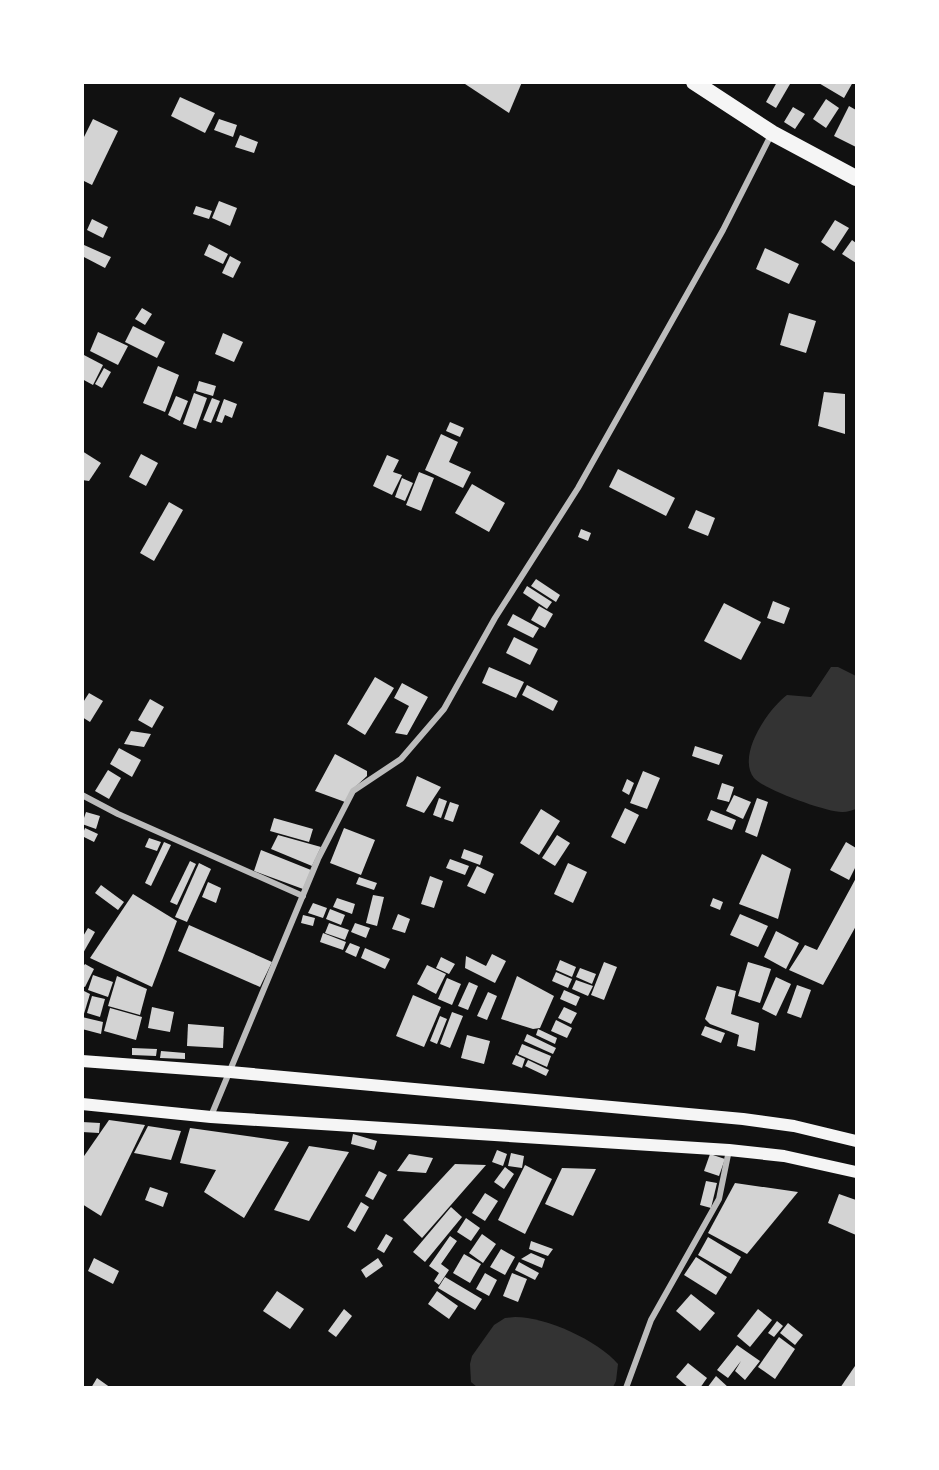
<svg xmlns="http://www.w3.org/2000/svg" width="939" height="1470" font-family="'PT Sans',sans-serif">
<rect width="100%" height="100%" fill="#111"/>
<g fill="#333">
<path d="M831,667H838L856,676V809C852,810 847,812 843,812C828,813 763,789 754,778C736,755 769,708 787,695L811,697Z"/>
<path d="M515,1317C546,1317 597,1340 618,1364L616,1381L613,1387H477L471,1382L470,1364L472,1356L494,1325L505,1318Z"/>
</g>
<g fill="#d3d3d3">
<polygon points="462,82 522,82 509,113"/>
<polygon points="777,82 790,84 776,108 766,102"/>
<polygon points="817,82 853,82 844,98"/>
<polygon points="180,97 215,113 205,133 171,116"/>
<polygon points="826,99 839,108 826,128 813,119"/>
<polygon points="849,106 856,110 856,147 834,136"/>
<polygon points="793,107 805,114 795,129 784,122"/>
<polygon points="93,119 118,131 92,185 82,180 82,141"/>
<polygon points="219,119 237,125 233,137 214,130"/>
<polygon points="240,135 258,142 254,153 235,147"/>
<polygon points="219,201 237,208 230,226 212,218"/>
<polygon points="196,206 212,211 209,219 193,214"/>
<polygon points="92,219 108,227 103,238 87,230"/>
<polygon points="835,220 849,228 834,251 821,242"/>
<polygon points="852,240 856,243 856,263 842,254"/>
<polygon points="209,244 228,254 223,264 204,255"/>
<polygon points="84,245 111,257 105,268 82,256"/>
<polygon points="765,248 799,264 789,284 756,269"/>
<polygon points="230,256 241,262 233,278 222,273"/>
<polygon points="142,308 152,314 145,325 135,319"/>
<polygon points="789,313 816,321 806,353 780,345"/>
<polygon points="133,326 165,342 157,358 125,342"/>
<polygon points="98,332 128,346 118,365 90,351"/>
<polygon points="223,333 243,342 234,362 215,354"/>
<polygon points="82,354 103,365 93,385 82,379"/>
<polygon points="158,366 179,375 165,412 143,403"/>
<polygon points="104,368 111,372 102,388 95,384"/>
<polygon points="199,381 216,386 213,396 196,391"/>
<polygon points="824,392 845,394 845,434 818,426"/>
<polygon points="194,393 207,398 196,429 183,424"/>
<polygon points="176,396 188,401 180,421 168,415"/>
<polygon points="212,398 220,401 211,423 203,420"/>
<polygon points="224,399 237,404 232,418 225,415 222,423 216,421"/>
<polygon points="450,422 464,428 460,437 446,431"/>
<polygon points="441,434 458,442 449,462 471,472 463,488 425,470"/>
<polygon points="82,451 101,463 89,481 82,480"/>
<polygon points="141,454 158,463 146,486 129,477"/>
<polygon points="387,455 399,460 393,472 402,475 392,495 373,486"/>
<polygon points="618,469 675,498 666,516 609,487"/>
<polygon points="419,472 434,478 421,511 406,505"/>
<polygon points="402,478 413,483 405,501 395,497"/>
<polygon points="472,484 505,503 489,532 455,513"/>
<polygon points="169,502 183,510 154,561 140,553"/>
<polygon points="696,510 715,518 708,536 688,528"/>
<polygon points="581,529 591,533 588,541 578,537"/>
<polygon points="536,579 560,595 556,602 531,586"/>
<polygon points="527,586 552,602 547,609 523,593"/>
<polygon points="773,601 790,608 784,624 767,618"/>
<polygon points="724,603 761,622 741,660 704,641"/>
<polygon points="539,606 553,614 545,628 531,620"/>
<polygon points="513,614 539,628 533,638 507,625"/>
<polygon points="514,637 538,649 530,665 506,653"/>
<polygon points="489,667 524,682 516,698 482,683"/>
<polygon points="375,677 394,688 365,735 347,724"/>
<polygon points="402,683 428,697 407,735 395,733 409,706 394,698"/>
<polygon points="527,685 558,701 553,711 522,695"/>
<polygon points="89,693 103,701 90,722 82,717 82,704"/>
<polygon points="150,699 164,707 152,728 138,720"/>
<polygon points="131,731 151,734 144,747 124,744"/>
<polygon points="695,746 723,755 719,765 692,756"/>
<polygon points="119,748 141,760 132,777 110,764"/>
<polygon points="335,754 367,771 367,776 353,789 345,802 315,791"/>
<polygon points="108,770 121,778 109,799 95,791"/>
<polygon points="643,771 660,778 647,809 630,803"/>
<polygon points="417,776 441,787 424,813 406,806"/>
<polygon points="627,779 634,783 629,795 622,791"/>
<polygon points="722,783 734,787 729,802 717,799"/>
<polygon points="734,795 751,802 743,819 726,811"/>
<polygon points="439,798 447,801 441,818 433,815"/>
<polygon points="757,798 768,802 757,837 745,832"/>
<polygon points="450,802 459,805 453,822 444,819"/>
<polygon points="625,808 639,815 625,844 611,837"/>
<polygon points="541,809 560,821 539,855 520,843"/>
<polygon points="711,810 736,820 732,830 707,820"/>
<polygon points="86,812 100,816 96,829 82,824"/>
<polygon points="274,818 313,829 309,842 270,831"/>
<polygon points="85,828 98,834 94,842 82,836"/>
<polygon points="344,828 375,840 361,875 330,863"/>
<polygon points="278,835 321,847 312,866 271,849"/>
<polygon points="557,835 570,843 555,866 542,858"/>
<polygon points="149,838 161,842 157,851 145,847"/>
<polygon points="164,842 171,845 151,886 145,883"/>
<polygon points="846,842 856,848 856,866 849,880 830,870"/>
<polygon points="464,849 483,856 480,865 461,858"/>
<polygon points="261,850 311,870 303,889 254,871"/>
<polygon points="762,854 791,869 778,919 739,904"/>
<polygon points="450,859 469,866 465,875 446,868"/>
<polygon points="190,861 196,864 177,905 170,902"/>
<polygon points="199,863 211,869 187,922 175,917"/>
<polygon points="568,863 587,872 573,903 554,894"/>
<polygon points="477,866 494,874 485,894 467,886"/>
<polygon points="430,876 443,881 434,908 421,904"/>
<polygon points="359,877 377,883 374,890 356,884"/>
<polygon points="856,878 856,926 823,985 789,970 805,945 817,950"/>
<polygon points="208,882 221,888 216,903 202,897"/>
<polygon points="101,885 124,902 118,910 95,893"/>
<polygon points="133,894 177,921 152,987 90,958"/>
<polygon points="373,895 384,897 377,926 366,923"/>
<polygon points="337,898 355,904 352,914 333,907"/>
<polygon points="713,898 723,902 720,910 710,906"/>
<polygon points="313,903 327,908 323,918 308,913"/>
<polygon points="330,909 345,915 341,925 326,919"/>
<polygon points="398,914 410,919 405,933 392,929"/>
<polygon points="740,914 768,926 758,947 730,935"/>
<polygon points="303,915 315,918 313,926 301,923"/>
<polygon points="329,923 349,930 345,940 325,933"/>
<polygon points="355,923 370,928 366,938 351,932"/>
<polygon points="189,925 272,962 260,987 178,951"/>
<polygon points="88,928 95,932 82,955 82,938"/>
<polygon points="776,931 799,943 786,969 764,957"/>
<polygon points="323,933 346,942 343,950 320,942"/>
<polygon points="350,943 360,947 356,957 345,952"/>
<polygon points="365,948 390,959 385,969 361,958"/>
<polygon points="492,954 506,961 495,983 465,968 466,956 486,966"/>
<polygon points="441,957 455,964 449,974 436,968"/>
<polygon points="560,960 576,967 572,977 556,970"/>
<polygon points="604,962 617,967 604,1000 591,995"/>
<polygon points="748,962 771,969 760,1003 738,996"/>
<polygon points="85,964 94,969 85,987 82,986 82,968"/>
<polygon points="427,965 446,974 436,994 417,984"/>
<polygon points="580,968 596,974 592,984 576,977"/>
<polygon points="556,972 572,979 568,988 552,981"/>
<polygon points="93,975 113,982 108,997 88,990"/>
<polygon points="117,976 147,989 140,1015 108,1006"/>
<polygon points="517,976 554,996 540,1028 533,1029 501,1019"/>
<polygon points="776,977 791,984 776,1016 762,1009"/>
<polygon points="447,978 461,984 452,1005 438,999"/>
<polygon points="576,980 593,986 588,996 572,989"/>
<polygon points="469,982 478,986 468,1010 458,1006"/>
<polygon points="797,985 811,990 801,1018 787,1013"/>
<polygon points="717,986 736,991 731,1014 759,1023 755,1051 737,1046 739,1035 710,1024 705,1019"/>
<polygon points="82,990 90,994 83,1017 82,1017"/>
<polygon points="564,990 580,997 576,1006 560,999"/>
<polygon points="488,992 497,996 487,1020 477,1016"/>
<polygon points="413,995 441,1007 424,1047 396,1036"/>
<polygon points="92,996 105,999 100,1017 87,1013"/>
<polygon points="152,1007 174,1012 170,1032 148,1028"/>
<polygon points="564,1007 577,1013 571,1024 558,1018"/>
<polygon points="110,1008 142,1017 136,1040 104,1031"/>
<polygon points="452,1012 463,1016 450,1048 440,1044"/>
<polygon points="440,1016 447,1019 437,1044 430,1041"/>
<polygon points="82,1017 103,1022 101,1034 82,1029"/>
<polygon points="556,1020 572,1028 567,1038 551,1031"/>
<polygon points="188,1024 224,1027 223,1048 187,1046"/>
<polygon points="705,1026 725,1033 721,1043 701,1035"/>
<polygon points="538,1029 557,1038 555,1044 536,1035"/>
<polygon points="527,1034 556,1048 553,1054 524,1041"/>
<polygon points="467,1035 490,1041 484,1064 461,1058"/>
<polygon points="522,1044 551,1056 547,1067 518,1054"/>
<polygon points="132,1048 157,1049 156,1056 132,1055"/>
<polygon points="161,1051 185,1053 185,1059 160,1058"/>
<polygon points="516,1055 525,1059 522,1068 512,1064"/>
<polygon points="528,1060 549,1070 546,1076 525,1066"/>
<polygon points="109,1120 145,1125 101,1216 82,1204 82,1159"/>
<polygon points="82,1122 100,1123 99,1133 82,1132"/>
<polygon points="148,1126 181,1131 171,1160 134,1153"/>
<polygon points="190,1128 289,1142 244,1218 204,1192 216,1170 180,1163"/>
<polygon points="353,1134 377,1141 374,1150 351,1144"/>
<polygon points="309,1146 349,1152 309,1221 274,1210"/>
<polygon points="497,1150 507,1154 503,1166 492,1162"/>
<polygon points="511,1153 524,1156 522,1168 508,1166"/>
<polygon points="409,1154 433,1158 426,1173 397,1171"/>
<polygon points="710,1154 725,1159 719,1176 704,1171"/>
<polygon points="455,1164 486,1165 422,1238 403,1220"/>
<polygon points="525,1165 552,1179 525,1234 498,1220"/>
<polygon points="505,1167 514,1174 504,1189 494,1182"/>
<polygon points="562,1168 596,1169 573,1216 545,1204"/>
<polygon points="379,1171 387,1175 373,1200 365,1196"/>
<polygon points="706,1181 717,1183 711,1208 700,1205"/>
<polygon points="735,1183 798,1192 747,1254 708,1233"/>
<polygon points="150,1187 168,1193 163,1207 145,1200"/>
<polygon points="485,1193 498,1201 485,1221 472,1213"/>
<polygon points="839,1194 856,1200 856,1235 828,1223"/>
<polygon points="361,1202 369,1207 355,1232 347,1227"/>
<polygon points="451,1207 462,1217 425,1262 413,1252"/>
<polygon points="466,1218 480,1228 471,1241 457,1232"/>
<polygon points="386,1234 393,1238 384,1253 377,1249"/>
<polygon points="482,1234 496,1244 483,1263 469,1253"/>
<polygon points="450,1236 457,1241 441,1264 449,1270 439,1285 434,1281 439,1273 429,1266"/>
<polygon points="708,1237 741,1257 731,1274 698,1255"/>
<polygon points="531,1241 553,1249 548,1256 529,1249"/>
<polygon points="501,1249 515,1257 505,1275 490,1267"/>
<polygon points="531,1253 545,1259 542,1268 521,1259"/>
<polygon points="464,1254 481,1264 470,1283 453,1273"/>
<polygon points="696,1257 727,1277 716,1295 684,1275"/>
<polygon points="94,1258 119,1271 113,1284 88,1271"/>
<polygon points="378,1258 383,1266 366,1278 361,1270"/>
<polygon points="519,1262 539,1273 535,1280 515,1270"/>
<polygon points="485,1273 497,1280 489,1296 476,1289"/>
<polygon points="512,1273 527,1279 518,1302 503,1296"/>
<polygon points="445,1277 482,1299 475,1310 438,1288"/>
<polygon points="277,1291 304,1309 290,1329 263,1311"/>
<polygon points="437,1291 458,1306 449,1319 428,1304"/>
<polygon points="691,1294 715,1313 700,1331 676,1311"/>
<polygon points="344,1309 352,1316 336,1337 328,1331"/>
<polygon points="758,1309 772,1320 750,1347 737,1336"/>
<polygon points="777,1321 783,1326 774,1337 768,1333"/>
<polygon points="788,1323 803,1335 795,1345 780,1333"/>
<polygon points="779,1337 795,1349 775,1379 758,1367"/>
<polygon points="737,1345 760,1361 745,1380 735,1371 741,1361 728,1378 717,1370"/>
<polygon points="688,1363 707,1378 700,1388 689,1388 676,1377"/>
<polygon points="855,1366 855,1388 840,1388"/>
<polygon points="716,1376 729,1388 707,1388"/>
<polygon points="97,1378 111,1388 91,1388"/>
</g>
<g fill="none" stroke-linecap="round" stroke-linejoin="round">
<g stroke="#bcbcbc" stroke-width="6">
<polyline points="82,795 118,814 303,896"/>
<polyline points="211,1116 318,859 353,791 401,759 444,709 495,618 578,488 723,230 772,133"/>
<polyline points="626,1388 651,1320 719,1199 729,1150"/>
</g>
<g stroke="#f5f5f5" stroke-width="12">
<polyline points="82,1061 230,1072 743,1119 794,1126 856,1141"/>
<polyline points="82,1104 211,1117 729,1150 784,1156 856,1172"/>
</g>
<polyline stroke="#f5f5f5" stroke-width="16" points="694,82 772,133 856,178"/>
</g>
<rect width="939" height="1470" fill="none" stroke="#ffffff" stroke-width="168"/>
</svg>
